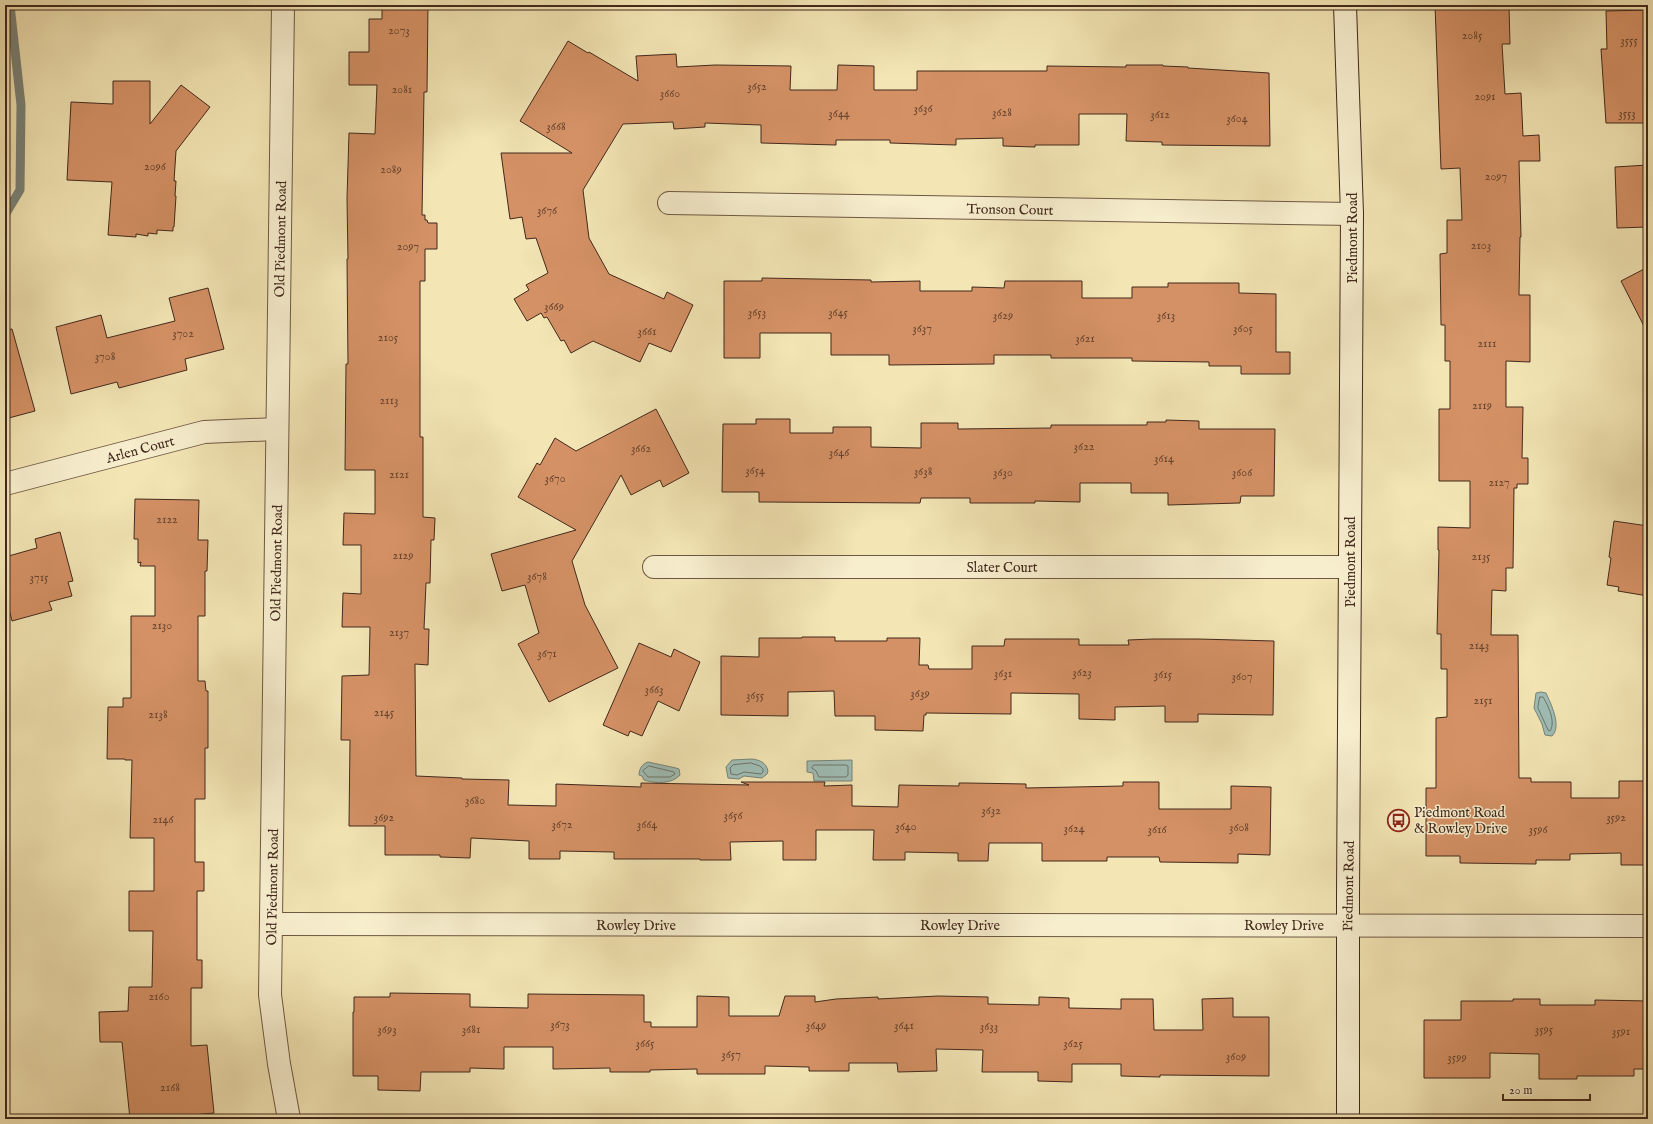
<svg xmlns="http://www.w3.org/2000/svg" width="1653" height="1124" font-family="'IM FELL English',serif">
<rect width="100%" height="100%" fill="#f3e5b4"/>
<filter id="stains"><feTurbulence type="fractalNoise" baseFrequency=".005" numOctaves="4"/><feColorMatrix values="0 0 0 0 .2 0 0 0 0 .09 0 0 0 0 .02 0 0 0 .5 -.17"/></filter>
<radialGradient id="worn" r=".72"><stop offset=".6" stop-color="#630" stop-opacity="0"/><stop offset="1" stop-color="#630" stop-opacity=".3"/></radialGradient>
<g fill="#9ebdb5" stroke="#798278">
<path d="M1541,692L1546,693C1551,704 1562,726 1552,736L1545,735L1542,724L1534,708L1536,693Z"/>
<path d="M752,759C759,760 766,762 768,771L767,774L762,778L744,776L739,779L728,778L726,767L732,760Z"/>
<polygon points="852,760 852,781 814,781 813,773 807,772 807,761"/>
<path d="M648,762L676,768L679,769L680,775C672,784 656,784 644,780L642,776L639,775C639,769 642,764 648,762Z"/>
</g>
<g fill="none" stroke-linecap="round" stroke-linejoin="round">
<g stroke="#707368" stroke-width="1">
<path d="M1540,697H1543C1548,705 1556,722 1550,731L1548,730L1538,708Z"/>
<polygon points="751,763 760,766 763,769 763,772 761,774 744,772 737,775 731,774 730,768 733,765"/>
<polygon points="814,765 846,765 848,766 848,775 846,777 819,777 816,771 812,768"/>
<polygon points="649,766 674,772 675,774 670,777 648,777 643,771"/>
</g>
<polyline stroke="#798278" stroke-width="9" points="5,215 20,190 21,105 10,5"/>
</g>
<g fill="#d49165" stroke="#42291c">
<polygon points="382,5 428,5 427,92 424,92 422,215 425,215 425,220 427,220 428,223 437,223 437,249 425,249 425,281 420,281 420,437 423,437 423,517 435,518 434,540 431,540 430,583 426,583 424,629 429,629 428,665 415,664 416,776 462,778 462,779 509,780 508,805 556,806 556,784 641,787 641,783 749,785 741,782 825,782 824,786 852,785 852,806 898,807 899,785 959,786 959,783 967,783 1026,784 1026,788 1123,786 1123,782 1159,782 1159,809 1231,809 1231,786 1271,787 1270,855 1238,854 1238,863 1160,862 1159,857 1107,857 1107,861 1042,861 1042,843 989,843 988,861 958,861 958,853 905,852 905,860 873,860 874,830 816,830 816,860 783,860 783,841 730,842 731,860 700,860 700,859 614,859 614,852 560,851 560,859 529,859 529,841 471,838 470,858 440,857 440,855 385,855 385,826 349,826 350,740 341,740 342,676 369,675 370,627 342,627 343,593 361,594 361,545 343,545 344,513 375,514 375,470 345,470 346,364 348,364 347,259 348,259 347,198 349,133 375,134 377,85 349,85 349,52 369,52 369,19 382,19"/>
<polygon points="1435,5 1487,5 1487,7 1509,6 1510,44 1502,44 1505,94 1521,93 1523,136 1539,135 1540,161 1519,161 1521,237 1520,237 1519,295 1530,295 1530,362 1506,361 1506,407 1523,407 1522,458 1528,458 1528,484 1517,484 1517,488 1514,488 1513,568 1506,568 1506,591 1492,590 1491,635 1518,635 1519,778 1531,778 1531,782 1571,782 1571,798 1619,798 1619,781 1648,781 1648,865 1621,865 1621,853 1570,854 1570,860 1536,860 1536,864 1460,863 1460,856 1426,856 1426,788 1436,788 1436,718 1447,717 1447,669 1441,669 1441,634 1437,634 1439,550 1438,550 1438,527 1470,528 1470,481 1439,481 1439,409 1450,409 1450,361 1445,361 1445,325 1441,325 1440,254 1447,253 1447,220 1462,220 1460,168 1441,169"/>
<polygon points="1648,10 1648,123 1606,123 1601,49 1607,49 1606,11"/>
<polygon points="568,41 588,53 589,52 638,81 636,56 676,54 677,67 715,65 791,66 790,90 837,90 838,65 874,66 874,90 917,90 917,71 1047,71 1047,66 1126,67 1126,65 1163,65 1163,66 1188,67 1188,68 1269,73 1270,146 1162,145 1162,142 1126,141 1127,114 1079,114 1079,145 1035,145 1035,147 1003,146 1003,138 956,139 956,145 890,143 890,140 836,140 836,145 761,143 761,125 705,123 705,127 674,129 673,122 623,124 583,190 589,238 609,274 664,299 667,292 693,305 671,352 649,343 640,362 593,341 571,353 564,340 561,341 547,317 544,318 541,313 527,321 514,299 529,290 526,285 548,273 536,238 526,239 522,217 510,219 501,153 572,153 520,121"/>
<polygon points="113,81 150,81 150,124 181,85 210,107 176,151 174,181 176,181 175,196 176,196 174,227 173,227 173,231 157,230 157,234 148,233 148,236 136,234 136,237 108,235 112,182 67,180 71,102 113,104"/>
<polygon points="1648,165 1648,227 1617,228 1615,167"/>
<polygon points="1648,267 1648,334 1621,281"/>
<polygon points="762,278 871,280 871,282 920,281 920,291 972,291 972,287 1004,288 1005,281 1082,281 1082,298 1132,298 1132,287 1168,287 1168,283 1239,283 1239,293 1276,294 1276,352 1290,352 1290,374 1241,374 1241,366 1209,366 1209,362 1132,361 1132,358 1051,358 1051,355 994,355 994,364 889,365 889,355 831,355 831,333 760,333 760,358 724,358 724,281 762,281"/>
<polygon points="208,288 224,349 185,359 187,370 119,388 117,382 71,394 56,327 101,315 107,338 175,321 169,298"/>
<polygon points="12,329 35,411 5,419 5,330"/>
<polygon points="656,409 689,473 663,487 660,480 631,495 621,475 572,561 585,605 618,668 549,702 518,644 539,633 525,585 502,591 491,554 576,530 518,497 537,463 540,465 555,438 576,451"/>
<polygon points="756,419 790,419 790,433 833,433 833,427 871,427 871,447 921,448 921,423 958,423 958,429 1051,428 1051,425 1147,425 1147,422 1166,422 1166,420 1199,421 1199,429 1275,429 1274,496 1241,496 1240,503 1168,505 1168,493 1131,493 1131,483 1080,483 1080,502 1035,501 1035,503 970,503 970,498 921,498 920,503 759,502 759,492 722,492 723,424 756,424"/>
<polygon points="135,499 199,500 198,540 208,540 207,571 205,571 205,616 198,616 198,681 205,681 206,691 208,691 208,748 205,748 205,799 195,799 195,862 204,862 204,891 197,891 197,960 202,960 202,988 191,988 191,1046 207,1045 214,1113 153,1119 130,1119 122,1042 100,1042 99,1012 128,1011 129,987 152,987 153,931 129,931 129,891 154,891 154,838 130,838 132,760 125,760 125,759 107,759 108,707 123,707 123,698 131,698 131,616 155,616 155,566 140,566 141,562 138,563 138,539 134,539"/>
<polygon points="1614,521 1648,526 1648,596 1618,591 1619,587 1607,585 1611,558 1609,557"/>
<polygon points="60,532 73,581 68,582 72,596 49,602 52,610 12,621 5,593 5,557 37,548 35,539"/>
<polygon points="802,637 835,637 835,641 887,641 887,638 920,638 919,665 928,665 929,669 972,669 972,646 1004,646 1005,639 1079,639 1079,645 1129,645 1128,640 1153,639 1198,639 1274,641 1273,715 1198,714 1198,722 1165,722 1165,706 1115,707 1115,720 1079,719 1079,694 1011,693 1011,714 926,713 926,715 924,715 923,731 875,730 875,716 835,716 834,691 788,692 788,716 721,715 721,656 759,657 759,638 802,638"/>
<polygon points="639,643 671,657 674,649 700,662 679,711 658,701 642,736 630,731 628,736 603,725"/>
<polygon points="390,993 470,994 470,1007 528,1008 528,994 644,995 644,1022 651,1022 651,1027 697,1027 697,996 729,997 729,1016 779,1016 785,996 815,996 815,1002 836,999 878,997 878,999 938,996 988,997 988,1004 1039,1005 1039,997 1069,998 1069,1008 1121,1009 1121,999 1153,999 1154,1030 1203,1030 1202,999 1233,998 1233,1017 1269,1017 1269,1076 1160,1075 1160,1077 1121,1076 1121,1064 1072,1064 1072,1082 1038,1081 1038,1072 982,1072 983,1050 936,1049 937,1071 898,1072 897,1063 849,1063 849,1071 809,1071 809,1067 765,1066 765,1074 697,1074 697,1069 650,1070 650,1072 610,1072 610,1068 553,1069 553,1047 504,1047 504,1069 470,1068 470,1072 421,1072 420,1091 378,1090 378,1076 353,1076 353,1012 354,1012 354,997 390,997"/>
<polygon points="1513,999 1540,999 1540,1005 1595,1005 1595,1000 1648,1001 1648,1069 1634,1069 1634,1076 1577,1076 1577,1079 1539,1079 1539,1054 1490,1053 1490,1078 1424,1078 1424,1020 1461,1020 1461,1001 1513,1001"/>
</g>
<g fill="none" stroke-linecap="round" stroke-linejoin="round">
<defs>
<g id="street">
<polyline points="283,5 270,995 279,1064 289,1119"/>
<polyline points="669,203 1352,214"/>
<polyline points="5,484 204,432 277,429"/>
<polyline points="654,567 1350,567"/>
<polyline points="271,924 1648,926"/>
</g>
<polyline id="secondary" points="1345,5 1352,214 1348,896 1348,1119"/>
</defs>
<use href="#street" stroke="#6e5842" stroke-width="24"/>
<use href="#secondary" stroke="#42291c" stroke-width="24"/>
<use href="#street" stroke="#f7eece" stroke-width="22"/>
<use href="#secondary" stroke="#f7eece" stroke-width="22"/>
</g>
<defs>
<symbol id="bus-ring" viewBox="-11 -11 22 22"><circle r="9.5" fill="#f7eece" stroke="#8f2418" stroke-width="1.5"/><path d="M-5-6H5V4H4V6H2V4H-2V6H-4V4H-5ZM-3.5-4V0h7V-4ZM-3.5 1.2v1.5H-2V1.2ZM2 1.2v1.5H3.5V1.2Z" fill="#8f2418"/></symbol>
</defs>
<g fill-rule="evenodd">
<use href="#bus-ring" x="1386" y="808" width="25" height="25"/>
</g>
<g text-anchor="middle" stroke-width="3" stroke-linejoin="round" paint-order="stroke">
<g font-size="12" fill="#66432e">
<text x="399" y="34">2073</text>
<text x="1472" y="39">2085</text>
<text x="1629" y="44">3555</text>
<text x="757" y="90">3652</text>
<text x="402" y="93">2081</text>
<text x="670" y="97">3660</text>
<text x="1485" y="100">2091</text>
<text x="923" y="112">3636</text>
<text x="1002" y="116">3628</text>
<text x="839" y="117">3644</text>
<text x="1627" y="117">3553</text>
<text x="1160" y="118">3612</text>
<text x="1237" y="122">3604</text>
<text x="556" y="130">3668</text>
<text x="155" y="170">2096</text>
<text x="391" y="173">2089</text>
<text x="1496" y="180">2097</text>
<text x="547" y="214">3676</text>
<text x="1481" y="249">2103</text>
<text x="408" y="250">2097</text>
<text x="554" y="310">3669</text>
<text x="757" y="316">3653</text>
<text x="838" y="316">3645</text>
<text x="1003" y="319">3629</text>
<text x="1166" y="319">3613</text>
<text x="922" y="332">3637</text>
<text x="1243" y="332">3605</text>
<text x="647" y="335">3661</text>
<text x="183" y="337">3702</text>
<text x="388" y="341">2105</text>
<text x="1085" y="342">3621</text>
<text x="1487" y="347">2111</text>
<text x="105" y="360">3708</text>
<text x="389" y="404">2113</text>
<text x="1482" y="409">2119</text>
<text x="1084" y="450">3622</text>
<text x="641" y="452">3662</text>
<text x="839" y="456">3646</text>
<text x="1164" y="462">3614</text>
<text x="755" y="474">3654</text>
<text x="923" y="475">3638</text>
<text x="1003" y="476">3630</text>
<text x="1242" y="476">3606</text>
<text x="399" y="478">2121</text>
<text x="555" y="482">3670</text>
<text x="1499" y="486">2127</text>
<text x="167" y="523">2122</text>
<text x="403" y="559">2129</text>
<text x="1481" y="560">2135</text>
<text x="537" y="580">3678</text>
<text x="39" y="581">3715</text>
<text x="162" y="629">2130</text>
<text x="399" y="636">2137</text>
<text x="1479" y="649">2143</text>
<text x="547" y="657">3671</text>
<text x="1082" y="676">3623</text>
<text x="1003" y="677">3631</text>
<text x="1163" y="678">3615</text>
<text x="1242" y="680">3607</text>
<text x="654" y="693">3663</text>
<text x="920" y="697">3639</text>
<text x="755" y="699">3655</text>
<text x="1483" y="704">2151</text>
<text x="384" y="716">2145</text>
<text x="158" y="718">2138</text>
<text x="475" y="804">3680</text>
<text x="991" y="814">3632</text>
<text x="733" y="819">3656</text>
<text x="384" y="821">3692</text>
<text x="1616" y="821">3592</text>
<text x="163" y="823">2146</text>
<text x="562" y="828">3672</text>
<text x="647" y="828">3664</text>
<text x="906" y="830">3640</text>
<text x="1239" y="831">3608</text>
<text x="1074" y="832">3624</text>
<text x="1157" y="833">3616</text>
<text x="1538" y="833">3596</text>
<text x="159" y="1000">2160</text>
<text x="560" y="1028">3673</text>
<text x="816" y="1029">3649</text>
<text x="904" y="1029">3641</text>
<text x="989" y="1030">3633</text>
<text x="387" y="1033">3693</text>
<text x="471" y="1033">3681</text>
<text x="1544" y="1033">3595</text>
<text x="1621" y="1035">3591</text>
<text x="645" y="1047">3665</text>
<text x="1073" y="1047">3625</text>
<text x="731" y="1058">3657</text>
<text x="1236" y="1060">3609</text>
<text x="1457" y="1061">3599</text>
<text x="170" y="1091">2168</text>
</g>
<g font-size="14" fill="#42291c" stroke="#f7eece">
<text transform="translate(1010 209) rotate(1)" y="5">Tronson Court</text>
<text transform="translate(1352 238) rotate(-90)" y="5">Piedmont Road</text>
<text transform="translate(280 239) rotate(-89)" y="5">Old Piedmont Road</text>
<text transform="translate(140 449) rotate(-15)" y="5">Arlen Court</text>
<text transform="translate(1350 562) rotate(-90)" y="5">Piedmont Road</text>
<text transform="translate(276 563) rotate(-89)" y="5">Old Piedmont Road</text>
<text x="1002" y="572">Slater Court</text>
<text transform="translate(1348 886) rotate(-89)" y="5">Piedmont Road</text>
<text transform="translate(272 887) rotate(-89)" y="5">Old Piedmont Road</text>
<text x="636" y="930">Rowley Drive</text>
<text x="960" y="930">Rowley Drive</text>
<text x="1284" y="930">Rowley Drive</text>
</g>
<g font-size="14" fill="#42291c" stroke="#f7eece" text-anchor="start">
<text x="1414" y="817">Piedmont Road<tspan x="1414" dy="16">&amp; Rowley Drive</tspan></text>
</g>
</g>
<rect width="1653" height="1124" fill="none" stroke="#f3e5b4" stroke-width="20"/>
<rect x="6" y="6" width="1641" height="1112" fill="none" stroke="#42291c" stroke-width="2"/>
<rect x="10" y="10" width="1633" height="1104" fill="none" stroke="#42291c"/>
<path d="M1503 1094v6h87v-6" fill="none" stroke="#42291c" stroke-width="2"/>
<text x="1509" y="1094" font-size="12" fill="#42291c" stroke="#f7eece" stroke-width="3" paint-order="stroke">20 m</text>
<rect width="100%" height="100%" filter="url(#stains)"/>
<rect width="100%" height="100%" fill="url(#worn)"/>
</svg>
